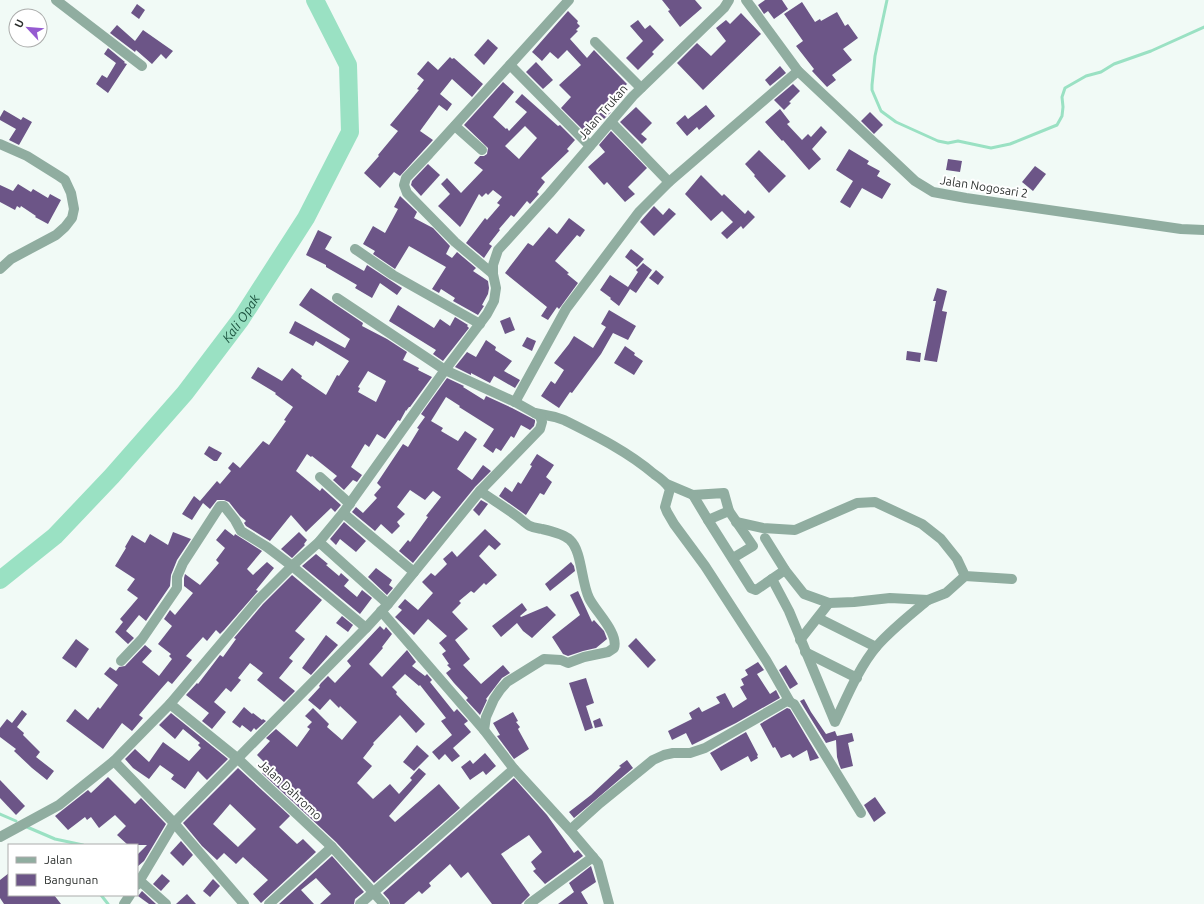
<svg xmlns="http://www.w3.org/2000/svg" width="1204" height="904" font-family="Ubuntu,sans-serif">
<rect width="100%" height="100%" fill="#f1faf6"/>
<g fill="none" stroke-linecap="round" stroke-linejoin="round">
<g stroke="#9ae1c3" stroke-width="3">
<polyline points="887,0 875,56 872,85 872,90 881,111 896,122 938,141 948,143 958,141 991,148 1010,144 1057,125 1062,116 1063,107 1062,97 1065,88 1086,76 1101,72 1114,64 1151,51 1204,27"/>
<polyline points="0,814 16,821"/>
<polyline points="27,827 55,839 83,845"/>
<polyline points="101,895 108,904"/>
</g>
<path stroke="#9ae1c3" stroke-width="18" id="s1" d="M0,580L55,536L112,476L185,393L241,319L306,218L350,132L348,65L315,0"/>
</g>
<g fill="#6c5587" fill-rule="evenodd">
<polygon points="662,0 695,0 702,8 680,27 668,11 670,10"/>
<polygon points="765,0 782,0 788,9 774,19 768,11 764,14 758,5"/>
<polygon points="802,2 815,22 820,19 821,21 837,12 845,26 848,24 858,38 843,49 852,60 832,75 836,80 827,87 812,71 814,69 796,46 803,41 784,14"/>
<polygon points="137,4 145,10 139,19 131,13"/>
<polygon points="568,11 578,21 577,23 580,26 576,30 578,31 570,39 587,58 594,50 627,84 605,106 611,112 604,119 599,114 583,130 561,108 571,97 559,85 581,65 567,50 558,59 550,52 542,61 532,52"/>
<polygon points="741,13 761,34 703,90 677,63 697,43 711,56 726,41 716,28 726,20 730,24"/>
<polygon points="638,20 645,29 650,25 664,40 652,52 654,54 638,70 626,58 643,41 630,26"/>
<polygon points="117,25 135,41 143,30 173,51 166,59 161,54 152,64 136,50 135,52 110,33"/>
<polygon points="488,39 498,48 484,65 474,55"/>
<polygon points="108,48 125,62 124,63 127,64 108,93 96,84 102,75 107,78 116,63 104,54"/>
<polygon points="450,57 452,59 454,58 483,84 472,97 452,79 440,94 452,104 447,111 439,105 420,131 433,140 400,176 394,172 380,188 364,173 379,156 378,155 398,131 390,125 419,90 417,89 424,80 417,74 428,61 438,70"/>
<polygon points="536,62 553,80 543,89 526,72"/>
<polygon points="780,66 786,73 770,86 765,80"/>
<path d="M503,82L514,92L493,117L506,129L507,128L509,131L527,112L515,102L522,94L558,126L560,125L575,140L567,149L569,151L541,178L545,182L537,192L539,194L530,204L527,201L514,217L511,215L499,229L500,230L489,244L492,246L484,258L466,243L485,218L487,220L500,205L497,203L502,197L493,190L488,195L486,193L482,197L479,194L463,223L460,227L438,206L450,194L441,184L447,178L461,193L483,170L474,163L480,156H484L487,154L488,148L464,125ZM525,126L537,138L519,159L505,146Z"/>
<polygon points="793,84 800,91 789,102 791,103 784,110 774,100"/>
<polygon points="706,105 715,116 699,130 697,127 687,136 676,123 685,115 688,119"/>
<polygon points="636,107 652,123 641,134 647,139 642,144 620,122"/>
<polygon points="780,109 790,122 787,124 802,140 808,134 811,137 821,126 827,132 812,149 821,159 809,170 783,140 782,141 765,122"/>
<polygon points="4,110 21,120 23,117 32,122 19,145 9,140 16,129 0,120 0,117"/>
<polygon points="870,112 883,125 874,134 861,121"/>
<polygon points="611,131 647,168 628,187 635,194 625,202 607,182 604,185 588,167 605,152 599,145"/>
<polygon points="849,149 869,161 867,164 880,171 877,176 891,184 882,199 862,188 850,208 840,202 853,181 836,170"/>
<polygon points="759,150 786,176 769,193 754,176 755,175 745,164"/>
<polygon points="948,159 962,161 960,172 946,170"/>
<polygon points="428,164 440,175 421,196 411,185 412,181"/>
<polygon points="1035,166 1046,174 1033,191 1022,182"/>
<polygon points="701,175 722,196 724,194 745,214 748,210 755,217 743,229 741,226 727,239 721,233 733,222 722,211 711,221 685,194"/>
<polygon points="18,184 31,192 33,189 48,198 50,194 61,200 48,224 35,217 36,216 21,206 20,208 17,206 15,210 0,202 0,185 13,191"/>
<polygon points="400,196 417,212 414,218 433,228 450,246 446,254 452,258 457,252 476,268 473,271 488,281 489,288 488,294 482,305 484,306 478,315 453,301 455,298 441,289 439,293 432,289 446,267 409,246 395,269 373,254 375,251 363,244 373,226 385,233 398,209 394,207"/>
<polygon points="654,206 663,215 669,208 676,214 654,236 640,222"/>
<polygon points="569,218 585,230 580,237 577,235 555,261 569,273 567,274 578,283 559,309 557,307 548,320 541,316 547,307 505,273 528,243 533,246 549,227 557,234"/>
<polygon points="318,230 332,237 325,249 364,271 367,265 402,288 397,295 380,283 372,298 355,288 357,285 326,267 326,265 306,255"/>
<polygon points="631,249 644,259 637,267 625,257"/>
<polygon points="643,263 652,270 636,293 630,289 619,306 610,299 611,298 600,290 610,275 628,287 638,272 636,270"/>
<polygon points="656,270 664,277 658,285 649,278"/>
<path d="M311,288L363,323L362,326L387,339L407,352L403,360L419,368L418,370L432,377L410,407H409L406,411V410L400,421L398,420L385,439L377,434L369,447L365,444L351,467L362,475L357,482L353,480L344,490L333,480L337,476L312,456L311,457L307,454L296,471L320,491L322,488L341,505L335,512L331,508L306,532L291,515L270,541L246,526L244,523L246,521L240,516L229,502L224,500H217L210,509L203,503L192,520L182,514L194,496L200,501L217,481L220,484L231,471L228,468L233,462L240,468L263,441L269,445L286,421L284,420L293,407L275,394L276,393L251,378L258,367L282,381L292,368L302,376L301,378L326,395L337,375L339,376L349,361L316,341L313,346L289,333L295,321L345,348L350,339L299,305ZM368,371L386,381L376,402L358,392L360,388L358,387Z"/>
<polygon points="937,288 947,291 942,311 947,312 937,362 924,360 936,301 933,301"/>
<polygon points="398,305 434,328 440,319 450,326 455,317 468,325 467,326 469,328 443,361 433,354 436,350 389,321"/>
<polygon points="609,310 636,326 628,340 613,333 601,354 572,393 570,392 559,408 541,396 551,381 555,384 564,370 554,363 569,344 574,336 593,348 606,327 601,324"/>
<polygon points="510,317 515,330 505,334 500,321"/>
<polygon points="527,337 536,341 532,351 522,346"/>
<polygon points="486,340 496,347 495,350 512,361 504,371 520,380 515,388 494,376 490,383 471,373 471,375 455,367 467,352 476,357"/>
<polygon points="625,346 635,353 634,355 643,361 634,375 614,363"/>
<polygon points="907,351 921,353 920,362 906,360"/>
<polygon points="447,378 464,386 463,387 484,400 486,396 512,408 535,420 535,422 534,426 530,430 521,425 514,438 511,436 501,451 496,448 493,453 483,446 494,429 459,407 460,406 446,397 431,421 443,428 441,431 458,441 465,431 477,439 457,469 472,480 483,465 491,471 475,487 413,563 399,551 408,540 410,542 428,517 426,516 441,497 433,491 425,500 410,490 397,507 405,514 397,522 400,526 392,534 381,524 375,531 352,512 356,507 363,513 377,498 374,495 381,487 377,483 403,444 408,447 419,429 417,428 425,417 421,414"/>
<polygon points="209,446 222,453 217,461 214,461 204,454"/>
<polygon points="537,454 554,465 546,477 552,482 544,495 540,493 526,515 499,496 505,487 512,492 518,482 521,484 532,466 530,465"/>
<polygon points="481,500 488,504 479,516 473,510"/>
<polygon points="344,522 366,541 356,552 340,539 336,545 330,539"/>
<polygon points="225,529 234,536 235,534 262,551 247,569 253,575 267,562 274,568 256,590 258,591 224,630 220,634 216,630 207,641 203,637 186,656 192,660 172,684 168,681 160,690 139,715 143,718 132,731 122,723 103,749 66,721 75,709 88,720 98,707 100,709 118,685 104,674 110,667 116,671 119,667 125,666 145,645 152,651 142,662 159,676 172,659 169,656 171,654 158,644 172,626 164,619 170,610 175,615 193,593 184,586 184,578 185,574 200,585 219,563 216,560 225,548 216,540"/>
<polygon points="485,529 501,544 495,550 489,545 479,556 497,575 486,585 484,583 474,593 471,591 459,601 461,603 452,612 468,629 455,640 470,659 463,665 481,684 503,665 510,673 502,678 486,699 487,700 480,715 466,700 468,698 454,683 446,673 451,669 447,665 449,664 442,654 446,651 439,643 447,636 428,619 414,635 395,617 402,610 398,607 405,599 418,610 433,593 422,582 431,573 435,576 447,564 443,559 452,551 457,557"/>
<polygon points="173,532 191,539 177,560 171,575 170,586 146,621 139,615 126,631 134,638 128,644 115,632 123,622 120,619 138,598 127,590 135,579 115,566 126,548 125,547 132,535 145,543 150,534 168,545"/>
<polygon points="299,532 307,540 304,544 305,545 292,558 281,549"/>
<polygon points="316,554 328,564 326,565 339,576 341,573 349,580 344,586 357,597 362,590 372,598 360,614 302,566"/>
<polygon points="571,562 574,566 575,571 550,591 545,584"/>
<polygon points="376,568 392,580 389,585 393,588 387,595 368,577"/>
<polygon points="292,575 322,600 295,631 305,639 289,658 293,661 279,678 295,691 284,702 257,680 263,673 250,663 238,678 241,680 231,692 226,688 214,702 226,712 212,729 202,721 209,713 186,695 197,683 198,684 220,655 223,657 236,639 234,638 263,604"/>
<polygon points="578,591 592,622 594,620 604,631 607,639 596,648 583,651 568,656 563,654 552,637 580,615 570,595"/>
<polygon points="522,603 527,610 520,616 521,617 547,606 556,615 532,638 523,631 517,623 501,637 492,626"/>
<polygon points="342,616 353,625 348,632 336,623"/>
<polygon points="380,626 384,630 386,627 392,634 382,647 383,648 369,664 382,677 407,650 416,662 412,666 425,676 427,674 432,680 430,682 454,712 457,709 468,721 464,724 471,732 453,748 460,756 452,762 445,754 439,760 432,752 452,735 441,721 446,718 420,685 419,686 405,674 392,687 397,692 396,694 425,724 416,733 400,715 373,743 374,744 363,758 372,766 357,783 373,799 390,784 399,794 412,780 410,778 419,768 426,774 389,816 395,822 439,784 460,808 374,883 336,842 262,773 268,766 257,755 270,741 266,738 276,729 297,747 310,729 307,727 312,722 305,716 313,708 329,724 327,727 342,740 357,722 340,706 339,708 330,699 320,710 308,700 320,687 319,686 321,683 328,676 335,683 351,666 347,661"/>
<polygon points="326,635 338,645 311,675 302,668"/>
<polygon points="636,638 656,660 648,668 628,646"/>
<polygon points="76,639 89,649 76,668 62,658"/>
<polygon points="758,662 764,670 757,674 770,694 776,690 780,698 736,723 692,745 686,733 672,740 668,731 692,719 689,713 699,707 702,712 720,703 716,697 725,693 733,708 747,699 740,687 744,685 741,679 748,675 745,670"/>
<polygon points="786,665 798,684 790,689 779,670"/>
<polygon points="586,678 594,703 586,706 593,728 585,731 569,683"/>
<polygon points="804,699 811,712 826,734 835,731 837,736 852,733 854,741 848,743 853,766 841,769 839,764 837,757 836,740 826,743 800,701"/>
<polygon points="244,707 252,714 253,713 262,720 263,719 266,721 256,730 254,728 251,732 242,725 240,728 232,722"/>
<polygon points="787,708 790,709 819,758 810,761 807,750 793,758 790,754 781,758 775,747 773,748 760,724"/>
<polygon points="22,710 27,714 17,727 24,733 23,735 40,752 36,757 54,771 47,780 32,768 14,751 16,749 0,737 0,728 7,719 12,723"/>
<polygon points="513,712 518,721 516,722 520,727 518,729 529,749 514,759 497,736 500,735 493,723"/>
<polygon points="171,713 228,759 207,780 198,771 185,789 171,779 174,775 160,765 149,779 133,768 125,759 135,749 149,762 163,742 189,761 201,748 198,745 200,743 183,729 175,739 159,725"/>
<polygon points="600,718 603,726 595,728 593,721"/>
<polygon points="746,732 758,755 757,756 758,758 751,762 748,756 721,771 710,753"/>
<polygon points="417,745 429,756 414,771 403,762"/>
<polygon points="485,753 496,766 486,775 483,771 470,780 461,767 470,760 473,764"/>
<polygon points="627,760 633,768 574,818 569,812 591,795 621,767 619,766"/>
<path d="M238,768L290,816L279,827L297,844L303,839L316,852L261,903L253,894L268,880L243,857L236,864L224,853L217,860L202,846L183,823ZM230,804L256,829L238,847L213,824Z"/>
<polygon points="108,777 135,804 141,798 166,824 144,861 137,867 137,855 147,845 128,845 117,835 126,826 115,815 99,828 91,817 87,820 85,817 68,830 55,816 88,790 91,793"/>
<polygon points="514,778 547,815 574,853 578,850 583,856 545,884 533,871 536,869 531,862 542,852 529,835 501,854 530,895 521,904 492,904 468,872 461,878 450,864 429,883 431,886 422,894 419,891 404,904 390,904 389,900 383,893"/>
<polygon points="0,780 25,806 16,815 0,798"/>
<polygon points="875,797 886,813 874,822 864,805"/>
<polygon points="181,841 193,855 183,866 170,853"/>
<polygon points="332,856 364,892 355,899 354,904 320,904 331,894 316,878 301,890 314,904 279,904"/>
<polygon points="591,866 596,882 581,892 588,904 558,904 574,892 569,883"/>
<polygon points="9,873 9,895 54,895 61,904 4,904 0,898 0,880"/>
<polygon points="162,874 170,881 161,891 153,884"/>
<polygon points="213,879 220,886 210,897 203,891"/>
<polygon points="142,891 156,904 149,904 138,896"/>
<polygon points="187,894 196,904 176,904"/>
</g>
<g fill="none" stroke-linecap="round" stroke-linejoin="round">
<g stroke="#90ada0" stroke-width="10">
<polyline points="56,0 142,66"/>
<polyline points="746,0 798,71 915,181 933,192 966,198 1181,229 1204,230"/>
<polyline points="595,42 641,88"/>
<polyline points="510,65 590,146"/>
<polyline points="611,122 669,182"/>
<polyline points="455,126 482,150"/>
<polyline points="0,144 27,156 59,176 65,180 71,193 74,209 72,218 65,227 56,235 11,259 0,269"/>
<polyline points="355,249 393,275 480,324"/>
<polyline points="493,274 455,242 407,193 404,185 406,178 429,154 569,0"/>
<polyline points="515,402 566,309 639,212 669,182 798,71"/>
<path d="M535,413L555,417L564,420C596,436 627,451 654,474C660,478 666,482 670,489L665,507L667,512L674,524L705,566L766,660L790,702"/>
<polyline points="320,477 350,504"/>
<polyline points="667,484 693,495 724,493 729,511 753,546 733,558"/>
<path d="M480,491C493,500 506,508 518,517C522,520 526,524 530,526C534,528 538,528 542,529C551,531 564,534 570,540C582,551 581,581 589,598C595,611 619,633 614,648L608,652L584,657L568,663L561,660L544,659L507,682L500,690L494,699L486,717L484,730"/>
<polyline points="693,495 708,520 729,511"/>
<polyline points="343,513 414,572"/>
<polyline points="708,520 751,588 756,590 785,570"/>
<polyline points="736,522 763,528 795,530 857,503 875,502 922,524 941,539 957,559 965,576 1012,579"/>
<polyline points="765,538 785,570 804,594 829,603 854,602 890,598 928,600 946,593 965,576"/>
<polyline points="319,542 388,604"/>
<path d="M772,579L789,611L835,722C847,697 859,667 877,646C892,629 910,615 928,600"/>
<polyline points="381,611 484,730 514,769 570,830 598,863 609,904"/>
<polyline points="818,618 876,647"/>
<polyline points="800,640 829,603"/>
<polyline points="805,652 857,678"/>
<polyline points="121,661 142,639 177,588 177,577 183,563 220,506 224,506 235,520 241,531 267,547 292,566 366,628"/>
<polyline points="170,704 237,758 332,847 384,904"/>
<polyline points="114,761 174,823 244,904"/>
<polyline points="570,830 600,803 653,760 664,755 673,753 690,753 705,748 787,701 794,704 861,813"/>
<polyline points="0,837 59,805 114,761 170,704 258,600 292,566 319,542 343,513 445,370 487,314 494,301 496,288 493,274 493,265 498,250 549,194 633,96 724,8 729,0"/>
<polyline points="140,881 166,904"/>
<polyline points="137,885 174,823 366,628 388,604 480,491 540,429 542,422 540,416 515,402 445,370 337,298"/>
<polyline points="124,904 130,895"/>
<polyline points="269,904 332,847"/>
<polyline points="360,904 514,769"/>
<polyline points="529,904 593,857"/>
</g>
</g>
<g text-anchor="middle" stroke-width="4" stroke-linejoin="round" paint-order="stroke">
<g font-size="12" fill="#2c302e" stroke="#fff">
<text transform="translate(603 112) rotate(-49)" y="4">Jalan Trukan</text>
<text transform="translate(984 187) rotate(9)" y="4">Jalan Nogosari 2</text>
<text transform="translate(290 790) rotate(43)" y="4">Jalan Dahromo</text>
</g>
<g font-size="13" font-style="italic" fill="#1d5440" stroke="#fff">
<text dy="5" stroke="none"><textPath href="#s1" startOffset="357">Kali Opak</textPath></text>
</g>
</g>
<rect x="8" y="844" width="130" height="52" fill="#ffffff" stroke="#abacab"/>
<rect x="16" y="857" width="20" height="6" fill="#90ada0" stroke="#abacab"/>
<text x="44" y="864" font-size="12" fill="#2c302e">Jalan</text>
<rect x="16" y="874" width="20" height="12" fill="#6c5587" stroke="#abacab"/>
<text x="44" y="884" font-size="12" fill="#2c302e">Bangunan</text>
<g transform="translate(28 28) rotate(296)"><circle r="19" fill="#ffffff" stroke="#abacab"/>
<path d="M0-3L7 15L0 10L-7 15Z" fill="#955ad1"/>
<text y="-6" font-size="11" font-weight="bold" text-anchor="middle" fill="#2c302e">U</text>
</g>
</svg>
